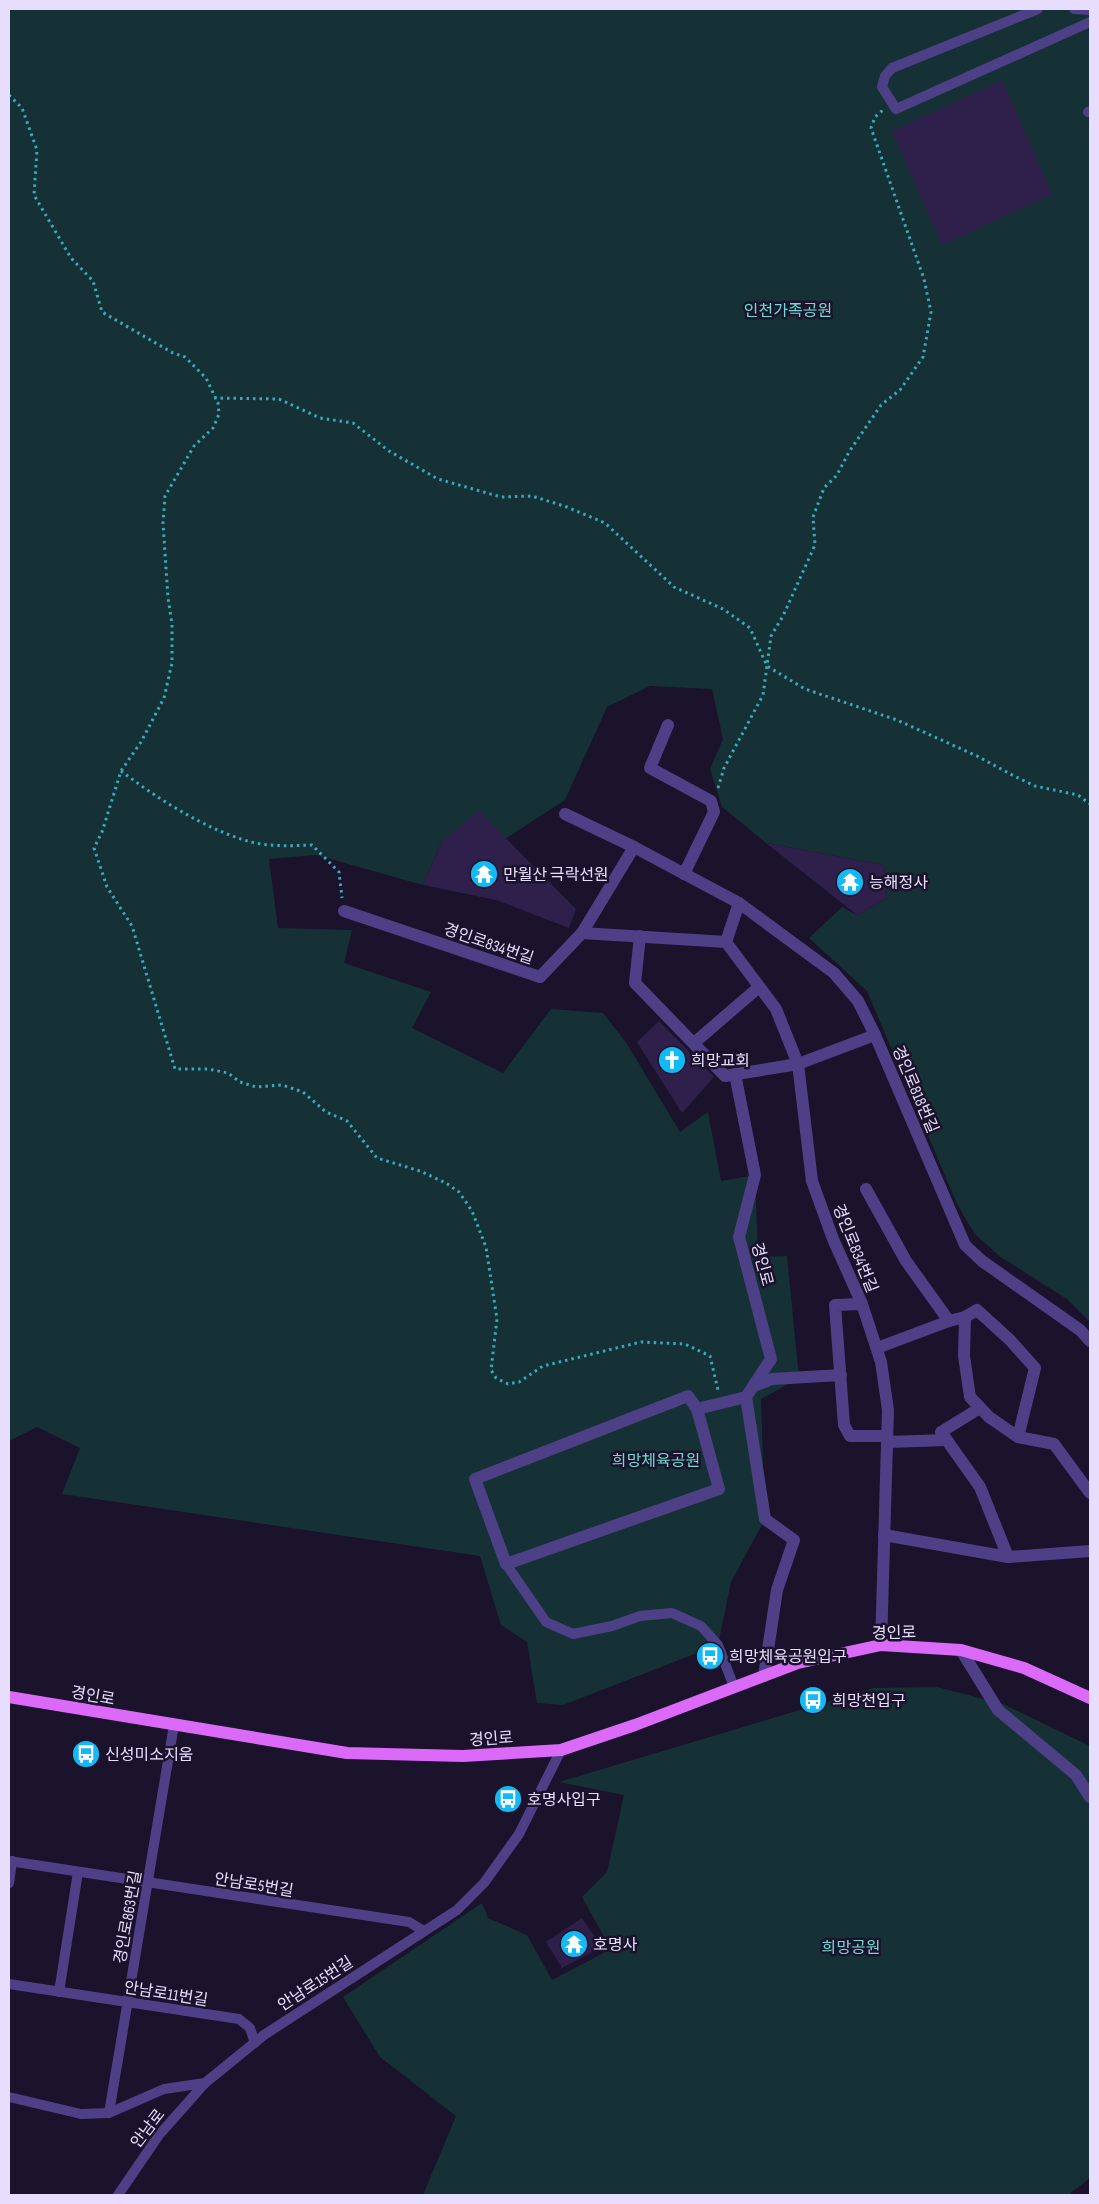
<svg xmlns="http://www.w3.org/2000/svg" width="1099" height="2204" font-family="'Sofia Sans Condensed','Noto Sans KR',sans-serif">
<rect width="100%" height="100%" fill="#1b122b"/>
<g fill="#163135">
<polygon points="9,9 1090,9 1090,1322 1067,1299 999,1256 974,1233 957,1204 867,991 809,938 842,907 857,915 887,898 884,865 766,843 722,807 710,769 723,739 712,689 650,686 607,707 565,800 505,839 442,841 423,885 316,855 269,859 278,928 352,930 344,963 431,992 412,1028 503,1073 551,1009 603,1013 627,1044 680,1132 708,1112 721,1181 755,1175 758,1257 787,1256 799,1378 761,1399 765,1519 731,1582 718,1645 563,1705 537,1703 527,1642 501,1625 480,1556 62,1494 80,1448 37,1427 9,1441"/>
<polygon points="937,1687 1003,1704 1090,1746 1090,2178 1068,2195 423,2195 456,2116 380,2057 343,1997 482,1903 488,1918 527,1935 552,1980 611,1949 582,1897 607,1872 624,1795 559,1782 873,1688"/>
</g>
<g fill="#2f1f4b">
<polygon points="1002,80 1052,194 942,245 892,131"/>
<polygon points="479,811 576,909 569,928 496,900 423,885 442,841"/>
<polygon points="766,843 884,865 887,898 857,915"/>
<polygon points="659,1021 714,1077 682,1113 637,1042"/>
<polygon points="582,1918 602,1947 562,1968 546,1942"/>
</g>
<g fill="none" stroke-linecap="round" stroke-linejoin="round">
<g stroke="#37abb9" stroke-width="3" stroke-dasharray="2.5 4" stroke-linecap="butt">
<polyline points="9,95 22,108 37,150 34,195 71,258 93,281 102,312 173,353 185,357 206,378 218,403 219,414 213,428 194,446 165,496 163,523 168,598 172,624 172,663 164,698 141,742 121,771 102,832 94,848 107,887 132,926 175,1069 208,1069 228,1073 240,1082 256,1087 282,1085 303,1092 326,1112 347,1121 377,1158 420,1171 446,1183 459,1192 472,1211 486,1247 497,1319 491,1370 496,1378 508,1384 519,1382 543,1366 641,1342 685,1344 710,1356 718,1390"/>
<polyline points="214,398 279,399 320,418 353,423 389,451 438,479 501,497 532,496 567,507 605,523 674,587 723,609 750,628 767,666 805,689 897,720 977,756 1014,776 1035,786 1078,795 1090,804"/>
<path d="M121,771C157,798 200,826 244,840C265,847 290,846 312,845L339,872L342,898"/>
<polyline points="718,788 724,768 763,695 771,636 783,616 815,545 813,517 824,488 837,475 849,452 881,405 900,390 923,357 931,312 924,279 871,128 875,117 883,110"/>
</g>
<g stroke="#4e4087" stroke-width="10">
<polyline points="1038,9 892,68 885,76 882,87 896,109 1090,22"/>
<polyline points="1074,9 1090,10"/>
<polyline points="1088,112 1090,111"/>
<polyline points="506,1564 546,1622 573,1634 612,1626 640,1616 672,1613 701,1626 718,1645 734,1687"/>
<polyline points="9,1861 409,1922 424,1931"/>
<polyline points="9,1883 12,1861"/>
<polyline points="9,1984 239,2019 250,2028 255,2043"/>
<polyline points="59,1992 78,1872"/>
<polyline points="9,2097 81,2114 109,2113 164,2089 205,2083 264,2035 457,1910 484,1883 519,1834 561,1750"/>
<polyline points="109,2113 174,1725"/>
<polyline points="118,2195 159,2135 205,2083"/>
</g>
<g stroke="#4e4087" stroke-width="12">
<polyline points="668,725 650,768 711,801 714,812 684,874"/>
<polyline points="565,814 634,847 739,903 834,973 858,1001 875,1035 965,1245 982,1261 1080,1330 1090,1341"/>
<polyline points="344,911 540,977 582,933 726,942 776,1009 798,1064 812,1181 833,1239 862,1304 881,1362 888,1410 881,1645"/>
<polyline points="582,933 634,847"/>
<polyline points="640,936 635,983 725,1076 798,1064 875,1035"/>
<polyline points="726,942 739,903"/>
<polyline points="694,1043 759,987"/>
<polyline points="866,1189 906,1261 949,1321 965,1317 964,1356 970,1397 989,1417 1018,1437 1054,1444 1090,1493"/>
<polyline points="862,1304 835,1305 844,1425 850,1436 887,1436"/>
<polyline points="965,1317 977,1310 1010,1340 1035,1368 1018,1437"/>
<polyline points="877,1348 949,1321"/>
<polyline points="754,1386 772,1379 841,1375"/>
<polygon points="688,1396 697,1409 719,1489 506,1564 475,1479"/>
<polyline points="746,1397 765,1519 794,1540 777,1590 764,1676"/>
<polyline points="980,1408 941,1432 980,1487 1008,1557"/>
<polyline points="697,1409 746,1397 771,1359 739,1237 755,1175 735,1074"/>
<polyline points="887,1442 947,1440"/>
<polyline points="884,1535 1008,1557 1090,1551"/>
<polyline points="961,1650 998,1710 1076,1775 1090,1797"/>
</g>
<polyline stroke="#db6af9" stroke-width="12" points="9,1697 347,1753 463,1756 561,1750 635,1725 798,1663 881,1645 961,1650 1024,1668 1090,1698"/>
</g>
<defs>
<symbol id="temple-disc" viewBox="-11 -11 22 22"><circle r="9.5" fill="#12b9f5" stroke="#1b122b"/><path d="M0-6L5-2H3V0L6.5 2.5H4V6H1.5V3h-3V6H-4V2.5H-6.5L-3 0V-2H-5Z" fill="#fff"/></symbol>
<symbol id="church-disc" viewBox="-11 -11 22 22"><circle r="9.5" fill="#12b9f5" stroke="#1b122b"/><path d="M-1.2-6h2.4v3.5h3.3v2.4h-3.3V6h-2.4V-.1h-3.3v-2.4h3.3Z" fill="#fff"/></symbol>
<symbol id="bus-disc" viewBox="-11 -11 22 22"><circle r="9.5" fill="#12b9f5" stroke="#1b122b"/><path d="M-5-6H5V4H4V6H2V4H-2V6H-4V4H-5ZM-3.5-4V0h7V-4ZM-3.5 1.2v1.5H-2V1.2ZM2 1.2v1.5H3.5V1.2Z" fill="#fff"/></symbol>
</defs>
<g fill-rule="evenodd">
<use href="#temple-disc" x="468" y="858" width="32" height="32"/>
<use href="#temple-disc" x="834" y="866" width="32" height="32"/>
<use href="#church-disc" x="656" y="1044" width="32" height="32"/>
<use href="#bus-disc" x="694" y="1640" width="32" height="32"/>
<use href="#bus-disc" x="797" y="1684" width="32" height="32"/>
<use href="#bus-disc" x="70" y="1738" width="32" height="32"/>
<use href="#bus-disc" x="492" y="1783" width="32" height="32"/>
<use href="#temple-disc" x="558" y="1928" width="32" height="32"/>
</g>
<g text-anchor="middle" stroke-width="5" stroke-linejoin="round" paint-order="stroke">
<g font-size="16" fill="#6bdcd2" stroke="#1b122b">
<text x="788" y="316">인천가족공원</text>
<text x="656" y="1466">희망체육공원</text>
<text x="851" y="1953">희망공원</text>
</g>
<g font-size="16" fill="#e7defe" stroke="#1b122b" text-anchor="start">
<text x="503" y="880">만월산 극락선원</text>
<text x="869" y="888">능해정사</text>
<text x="691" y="1066">희망교회</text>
<text x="729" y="1662">희망체육공원입구</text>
<text x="832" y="1706">희망천입구</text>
<text x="105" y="1760">신성미소지움</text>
<text x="527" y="1805">호명사입구</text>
<text x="593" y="1950">호명사</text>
</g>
<g font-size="16" fill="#e7defe" stroke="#1b122b">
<text transform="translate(489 943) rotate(19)" y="6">경인로834번길</text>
<text transform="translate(916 1089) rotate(67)" y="6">경인로818번길</text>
<text transform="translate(856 1248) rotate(68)" y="6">경인로834번길</text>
<text transform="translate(763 1264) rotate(75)" y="6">경인로</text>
<text transform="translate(894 1632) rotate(-1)" y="6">경인로</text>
<text transform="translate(93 1695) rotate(10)" y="6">경인로</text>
<text transform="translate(491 1738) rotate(-4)" y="6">경인로</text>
<text transform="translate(254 1884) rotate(9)" y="6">안남로5번길</text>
<text transform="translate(127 1917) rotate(-80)" y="6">경인로863번길</text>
<text transform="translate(315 1983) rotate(-33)" y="6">안남로15번길</text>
<text transform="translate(166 1993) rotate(9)" y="6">안남로11번길</text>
<text transform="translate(147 2128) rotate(-52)" y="6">안남로</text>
</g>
</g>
<rect width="1099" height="2204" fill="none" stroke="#e7defe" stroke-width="20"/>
</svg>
